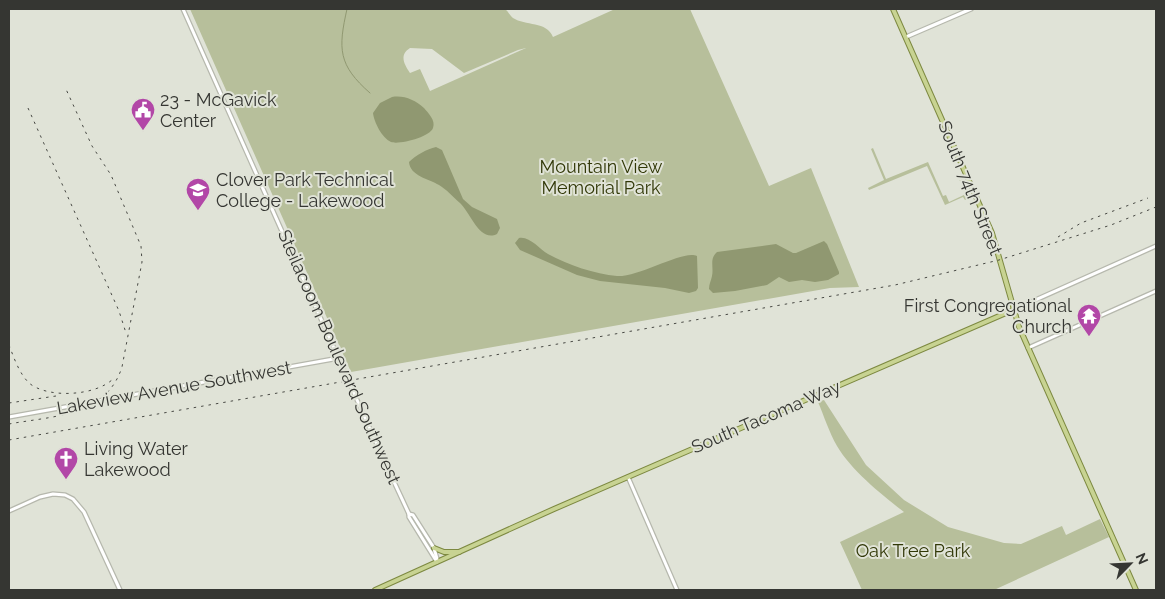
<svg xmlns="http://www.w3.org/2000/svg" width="1165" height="599" font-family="Raleway,sans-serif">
<rect width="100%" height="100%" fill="#e0e3d7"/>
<g fill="#b7bf9b" fill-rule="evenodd">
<path d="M190,9H505C508,11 510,16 513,18C525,26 547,21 553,37L615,9H690L769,186L811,168L859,287L830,288L351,372ZM410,48L432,49L464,73L518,50L526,48L430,91L420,69L410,73C404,64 399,55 410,48Z"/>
<polygon points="873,148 886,179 928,162 943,196 946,195 949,202 966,194 962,185 964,183 963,181 959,181 963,179 971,198 965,200 963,197 945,205 927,166 869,190 868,188 884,180 871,149"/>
<path d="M824,400L866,465L904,500L948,527L1004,543L1021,544L1062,526L1066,535L1100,519L1109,537L994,590H862L840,542L904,512C882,495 851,470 837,446C829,432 824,416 818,402Z"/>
</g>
<g fill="#909871">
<path d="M392,97C404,95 415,100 424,108C428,113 436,120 433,128C430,137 399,145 391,142C382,138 374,122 373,113L380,103Z"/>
<path d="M436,147L442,150L463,199L472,207L497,219L500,228L497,234C480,243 470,212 460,203C453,197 446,189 439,185C429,179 410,176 409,162C416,155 427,149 436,147Z"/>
<path d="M519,238C530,236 539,249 548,254C568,265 595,274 617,276C640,277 684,249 697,256L698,288L696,291L689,293L665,288L600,281L577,275L520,250L515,243Z"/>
<path d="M824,241L827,244L839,272V274L828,280L815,282L802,280L789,282L779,277L767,285L735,291L713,293L709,289C709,284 711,281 712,276C714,267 709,259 717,252L776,244L793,253H796Z"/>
</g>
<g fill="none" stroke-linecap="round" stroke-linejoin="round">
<path stroke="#909871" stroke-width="1" d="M347,9C338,49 338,65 370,93"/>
<defs>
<g id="secondary">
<polyline points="183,9 382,456 409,514 409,517 437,562"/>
<polyline points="906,37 971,9"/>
<polyline points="1013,310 1156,246"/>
<polyline points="1028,348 1156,291"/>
<polyline points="9,417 339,358"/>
<polyline points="628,477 677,590"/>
<polyline points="9,511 40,497 53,494 65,495 73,499 84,512 120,590"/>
<polyline points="409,514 413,515 434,548 437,559"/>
</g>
<g id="primary">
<polyline points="893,9 992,233 1019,327 1136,590"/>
<polyline points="434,548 444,552 459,552"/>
<polyline points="375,590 554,509 1013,310"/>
</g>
</defs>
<use href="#secondary" stroke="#b6b8ad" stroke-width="5.5"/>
<use href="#primary" stroke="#7d8941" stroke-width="6"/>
<use href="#secondary" stroke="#fff" stroke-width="3"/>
<use href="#primary" stroke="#c8d392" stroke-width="4"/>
<g stroke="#484944" stroke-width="1" stroke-dasharray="2.5 5" stroke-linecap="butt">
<polyline points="28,108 119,311 126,333"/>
<polyline points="1058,237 1081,223 1148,198"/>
<path d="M9,345C14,358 19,373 29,383C48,399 97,396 114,378"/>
<polyline points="9,403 56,396"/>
<path d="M9,424C52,416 106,417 122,367L142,262L141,246L111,175L92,146L65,87"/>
<polyline points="9,440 895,285 999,260 1111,225 1156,207"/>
</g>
</g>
<defs>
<symbol id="civic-pin" viewBox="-11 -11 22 30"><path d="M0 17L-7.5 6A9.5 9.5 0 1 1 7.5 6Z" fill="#b247a7" stroke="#e0e3d7"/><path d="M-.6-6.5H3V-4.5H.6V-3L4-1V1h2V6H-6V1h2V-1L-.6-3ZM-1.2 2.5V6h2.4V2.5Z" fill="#fff"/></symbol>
<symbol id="university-pin" viewBox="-11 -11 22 30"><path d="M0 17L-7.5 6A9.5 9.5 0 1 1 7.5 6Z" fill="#b247a7" stroke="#e0e3d7"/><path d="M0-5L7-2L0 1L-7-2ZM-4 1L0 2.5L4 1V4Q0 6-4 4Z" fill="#fff"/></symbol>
<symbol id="temple-pin" viewBox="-11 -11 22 30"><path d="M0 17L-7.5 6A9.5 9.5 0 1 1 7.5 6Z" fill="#b247a7" stroke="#e0e3d7"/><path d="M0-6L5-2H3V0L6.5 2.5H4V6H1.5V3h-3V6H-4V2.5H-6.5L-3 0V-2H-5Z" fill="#fff"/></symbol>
<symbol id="church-pin" viewBox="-11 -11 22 30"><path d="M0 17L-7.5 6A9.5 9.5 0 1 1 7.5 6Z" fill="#b247a7" stroke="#e0e3d7"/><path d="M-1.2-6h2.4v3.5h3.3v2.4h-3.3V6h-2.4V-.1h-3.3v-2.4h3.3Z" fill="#fff"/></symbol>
</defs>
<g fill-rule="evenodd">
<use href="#civic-pin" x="129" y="96" width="28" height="38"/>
<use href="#university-pin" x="184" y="176" width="28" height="38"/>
<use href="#temple-pin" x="1075" y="302" width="28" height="38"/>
<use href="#church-pin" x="52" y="445" width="28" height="38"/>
</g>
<g text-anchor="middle" stroke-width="4" stroke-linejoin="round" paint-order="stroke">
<g font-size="18" fill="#353632" stroke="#e0e3d7" text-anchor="start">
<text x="160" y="106">23 - McGavick<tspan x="160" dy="21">Center</tspan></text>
<text x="216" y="186">Clover Park Technical<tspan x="216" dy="21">College - Lakewood</tspan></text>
<text x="1072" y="312" text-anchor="end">First Congregational<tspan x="1072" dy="21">Church</tspan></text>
<text x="84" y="455">Living Water<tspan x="84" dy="21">Lakewood</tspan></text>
</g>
<g font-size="18" fill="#313807" stroke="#e0e3d7">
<text x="601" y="173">Mountain View<tspan x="601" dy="21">Memorial Park</tspan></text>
<text x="913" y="557">Oak Tree Park</text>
</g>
<g font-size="18" fill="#353632" stroke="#e0e3d7">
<text transform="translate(970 188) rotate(68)" y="6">South 74th Street</text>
<text transform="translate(339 357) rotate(66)" y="6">Steilacoom Boulevard Southwest</text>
<text transform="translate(174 388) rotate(-10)" y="6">Lakeview Avenue Southwest</text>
<text transform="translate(766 417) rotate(-23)" y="6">South Tacoma Way</text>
</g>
</g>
<rect width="1165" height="599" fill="none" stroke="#353632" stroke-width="20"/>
<g transform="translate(1130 564) rotate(66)" stroke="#e0e3d7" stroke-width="4" paint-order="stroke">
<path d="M0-4L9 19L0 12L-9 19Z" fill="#353632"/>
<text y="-8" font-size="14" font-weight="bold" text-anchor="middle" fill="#353632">N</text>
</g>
</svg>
